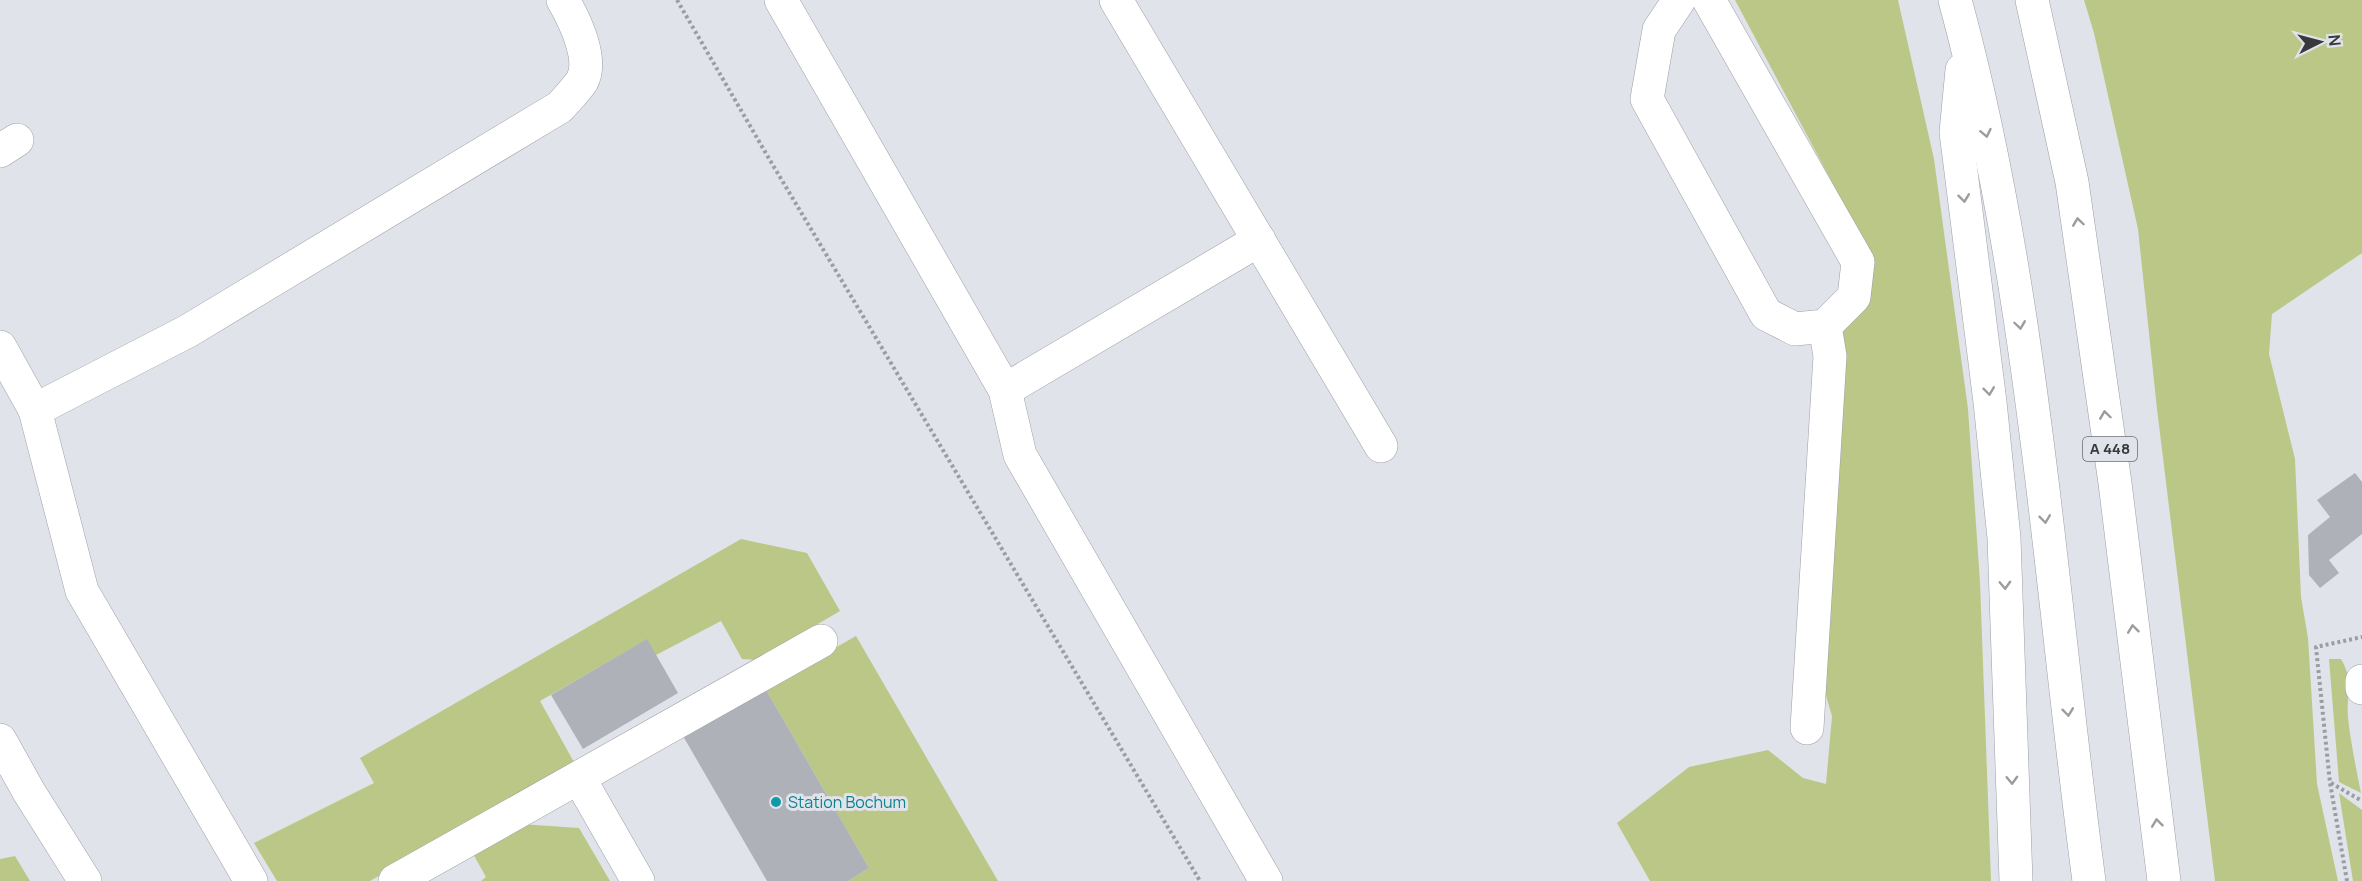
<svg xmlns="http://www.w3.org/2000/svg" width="2362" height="881" font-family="Manrope,sans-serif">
<rect width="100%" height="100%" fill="#e0e3ea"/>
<g fill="#bbc786">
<polygon points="1735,0 1898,0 1934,159 1968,409 1980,582 1991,881 1650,881 1617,823 1689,767 1768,750 1803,778 1826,784 1832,716 1819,672 1842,332 1864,296 1874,261"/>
<polygon points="2084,0 2362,0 2362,253 2272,314 2269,354 2295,459 2301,597 2308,638 2317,784 2338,881 2215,881 2157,409 2138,229 2094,33"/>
<polygon points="741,539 807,553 840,611 757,660 742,659 721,621 656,655 646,640 540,701 575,764 370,881 277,881 254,843 374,783 360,758"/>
<polygon points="856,636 998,881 848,881 869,868 765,688"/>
<path d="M2329,659H2341C2354,681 2346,694 2348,718C2351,744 2356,768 2361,793L2339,782Z"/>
<polygon points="2339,793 2362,810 2362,881 2353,881"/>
<polygon points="521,824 579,828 610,881 481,881 486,877 472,852"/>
<polygon points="15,856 30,881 0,881 0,859"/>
</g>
<g fill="#afb1b9">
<polygon points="2355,473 2362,482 2362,534 2329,560 2339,573 2320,588 2309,575 2308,535 2330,517 2317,500"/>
<polygon points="647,639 678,693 583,749 551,695"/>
<polygon points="765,688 869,868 848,881 767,881 683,736"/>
</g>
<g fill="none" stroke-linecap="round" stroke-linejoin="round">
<defs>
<g id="minor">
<polyline points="781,0 1005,390 1020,455 1266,881"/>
<polyline points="1116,0 1381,446"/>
<polyline points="1679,0 1659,30 1647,99 1766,314 1795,329 1825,326 1854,297 1858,262 1709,0"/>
<polyline points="0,151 17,140"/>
<polyline points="0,347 35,410 82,591 251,881"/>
<polyline points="1005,390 1259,240"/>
<path d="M35,410L188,331L560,107C567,99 576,90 582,81C594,59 574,19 563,0"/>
<polyline points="2362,681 2362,688"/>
<polyline points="1807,728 1830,356 1825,326"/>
<polyline points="0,740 29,792 85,881"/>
<polyline points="579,778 638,881"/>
<polyline points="395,881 821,641"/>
</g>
<g id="highway">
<path d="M1955,0C2033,286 2050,588 2089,881"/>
<polyline points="2032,0 2072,182 2115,483 2164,881"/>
<polyline points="1962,70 1956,132 1990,402 2004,538 2016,881"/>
</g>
</defs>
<use href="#minor" stroke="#9d9fa7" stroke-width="34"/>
<use href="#highway" stroke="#9d9fa7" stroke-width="34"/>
<g stroke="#9b9da3" stroke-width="4" stroke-dasharray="3 3" stroke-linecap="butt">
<polyline points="677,0 771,162 1200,881"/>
<polyline points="2331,783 2362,801"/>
<polyline points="2347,881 2330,783 2316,647 2362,637"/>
</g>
<use href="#minor" stroke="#fff" stroke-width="33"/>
<use href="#highway" stroke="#fff" stroke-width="33"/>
</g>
<defs><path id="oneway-chevron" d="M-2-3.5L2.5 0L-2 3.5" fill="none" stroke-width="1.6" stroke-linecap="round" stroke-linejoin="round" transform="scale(1.5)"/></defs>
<g stroke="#9b9c9e">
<use href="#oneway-chevron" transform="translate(1986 133) rotate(78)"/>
<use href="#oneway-chevron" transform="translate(1964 198) rotate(83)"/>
<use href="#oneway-chevron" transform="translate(2078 222) rotate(-98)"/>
<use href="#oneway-chevron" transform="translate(2020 325) rotate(82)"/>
<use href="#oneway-chevron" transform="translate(1989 391) rotate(83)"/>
<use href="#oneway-chevron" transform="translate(2105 415) rotate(-98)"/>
<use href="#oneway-chevron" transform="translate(2045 519) rotate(83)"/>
<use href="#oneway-chevron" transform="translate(2005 585) rotate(88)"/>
<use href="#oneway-chevron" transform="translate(2133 629) rotate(-97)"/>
<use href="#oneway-chevron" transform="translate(2068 712) rotate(83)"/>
<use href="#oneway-chevron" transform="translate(2012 780) rotate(88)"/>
<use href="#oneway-chevron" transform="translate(2157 823) rotate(-97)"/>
</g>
<circle fill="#0f9aa8" stroke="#e0e3ea" stroke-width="2" cx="776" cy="802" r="6"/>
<g text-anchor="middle" stroke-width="6" stroke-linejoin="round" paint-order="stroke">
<rect fill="#e0e3ea" stroke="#6a6c70" stroke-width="1.5" x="2083" y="437" width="54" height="24" rx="4.5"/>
<g font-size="15" font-weight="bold" fill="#37393c">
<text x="2110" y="454">A 448</text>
</g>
<g font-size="16" fill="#0d838f" stroke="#e0e3ea" text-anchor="start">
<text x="788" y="808">Station Bochum</text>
</g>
</g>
<g transform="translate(2320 42) rotate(84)" stroke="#e0e3ea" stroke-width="4.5" paint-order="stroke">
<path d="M0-4.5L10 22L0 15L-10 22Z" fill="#37393c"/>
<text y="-9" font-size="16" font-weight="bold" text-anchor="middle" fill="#37393c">N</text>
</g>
</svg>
